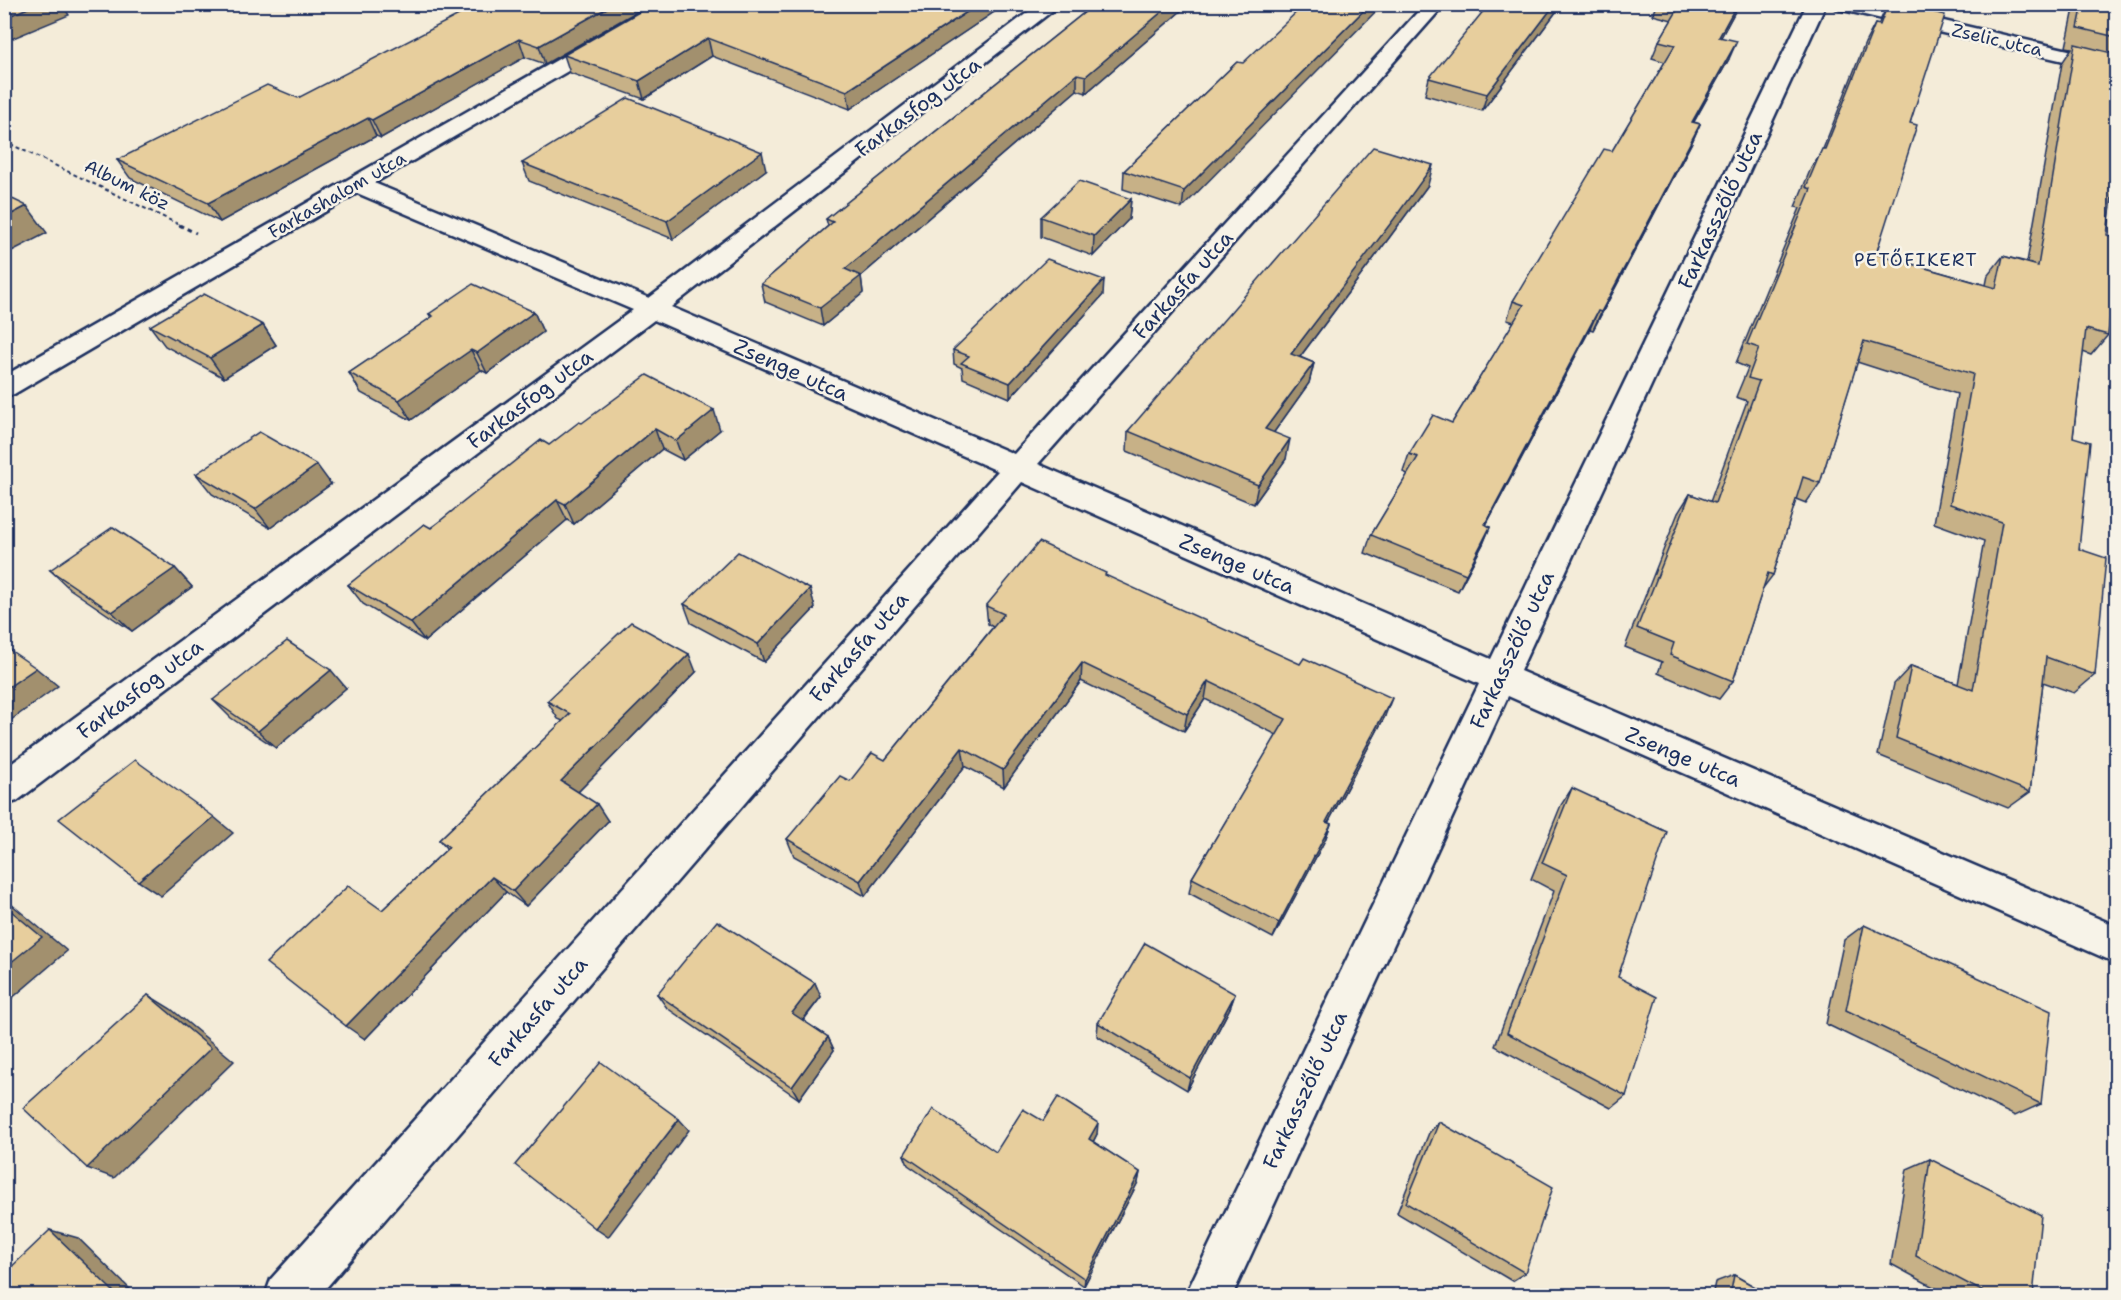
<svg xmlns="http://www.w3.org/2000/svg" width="2121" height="1300" font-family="'Shantell Sans',sans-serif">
<rect width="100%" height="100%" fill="#f4ecd9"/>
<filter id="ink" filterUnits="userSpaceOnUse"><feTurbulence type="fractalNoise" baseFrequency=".0167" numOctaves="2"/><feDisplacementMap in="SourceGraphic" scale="12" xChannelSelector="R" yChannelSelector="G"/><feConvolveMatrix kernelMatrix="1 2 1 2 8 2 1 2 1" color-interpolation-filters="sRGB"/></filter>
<g filter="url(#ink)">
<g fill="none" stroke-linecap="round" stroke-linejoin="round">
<defs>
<g id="minor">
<polygon points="655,4 679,4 677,8 374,183 649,298 1039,4 1061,4 671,307 1014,454 1425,4 1445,4 1038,464 1491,659 1807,4 1826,4 1520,671 2116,926 2116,963 1508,696 1232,1296 1185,1296 1479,684 1022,482 319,1296 265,1296 271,1279 998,471 654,320 17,801 4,805 4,769 633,310 357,193 14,394 4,397 4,376"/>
<polygon points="1834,4 1870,4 2116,61 2116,73 1843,10 1836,8"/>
</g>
</defs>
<use href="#minor" stroke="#1b2f5e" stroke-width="5"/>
<polyline stroke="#1b2f5e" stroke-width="2" stroke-dasharray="4 3" stroke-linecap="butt" points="4,141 182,226"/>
<polyline stroke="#1b2f5e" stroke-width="3" stroke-dasharray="4.5 4" stroke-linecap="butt" points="179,225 196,233"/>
<use href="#minor" fill="#f7f3e8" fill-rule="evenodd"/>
</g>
<g fill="#c7b187" stroke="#1b2f5e" stroke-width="1.5">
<polygon points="650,4 545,64 525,57 381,138 376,136 220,222 130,178 117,160 298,98"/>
<polygon points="653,4 1006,4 850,109 712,56 644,99 570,73 564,55"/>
<polygon points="1095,4 1189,4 1086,93 1077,90 861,276 863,293 823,326 765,302 761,284 828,226 826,219"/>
<polygon points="1562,4 1482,111 1425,95 1429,78"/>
<polygon points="1642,4 1739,4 1721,37 1729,59 1694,122 1700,124 1692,142 1593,330 1590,329 1486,525 1490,527 1483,544 1458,591 1365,553 1371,535 1408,474 1403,472 1409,454 1452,423 1514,322 1507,320 1513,301 1612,151 1665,62 1652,58 1659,41 1672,20 1653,15 1656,8"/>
<polygon points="1886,4 1947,4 1941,14 1910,123 1876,254 1986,285 1988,275 2003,256 2027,262 2062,63 2072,48 2066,47 2074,9 2077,4 2116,4 2116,176 2115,176 2107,235 2108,335 2091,355 2083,352 2073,437 2079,549 2095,675 2074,693 2043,682 2030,792 2008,808 1878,755 1894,684 1911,666 1958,684 1984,541 1934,523 1957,394 1857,362 1820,483 1806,503 1796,499 1773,575 1763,588 1733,681 1719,699 1658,673 1662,662 1625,647 1678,513 1690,494 1710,502 1747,401 1736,397 1748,368 1736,363 1800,208 1795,207 1811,168 1823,149 1865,43 1875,24 1878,25 1887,6 1886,5"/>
<polygon points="1237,62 1182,208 1123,189 1124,171"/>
<polygon points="522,163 766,170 673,239 529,181"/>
<polygon points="1428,185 1389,238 1300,357 1314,363 1309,383 1274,432 1286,459 1254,504 1127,451 1128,431"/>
<polygon points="1131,199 1129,219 1093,256 1041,237 1041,217"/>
<polygon points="1103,295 1010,398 963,378 962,368 954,364 953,350"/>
<polygon points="534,312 543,332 487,373 481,370 411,420 361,393 349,373 431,318 429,314"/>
<polygon points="263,325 276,345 224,378 165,346 150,326"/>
<polygon points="582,423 720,430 683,460 662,449 574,524 567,520 425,641 363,604 348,585"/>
<polygon points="196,474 331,484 270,528 212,494"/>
<polygon points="175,568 192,587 132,631 70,589 50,570"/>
<polygon points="1106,576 1385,716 1328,823 1331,824 1325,840 1273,938 1189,893 1192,878 1277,735 1205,699 1184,731 1081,681 1004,787 965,766 865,896 794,856 787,839 850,781 885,760 993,627 988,624 986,606"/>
<polygon points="810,589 815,608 764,662 691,623 684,604"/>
<polygon points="696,672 578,792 608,821 526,906 506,892 365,1039 382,910 447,849 439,840 563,721 558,719 547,701"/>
<polygon points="346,688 276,748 231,718 213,700"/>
<polygon points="1572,788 1618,977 1626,1096 1611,1108 1495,1046 1554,891 1531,879 1561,805"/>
<polygon points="1864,925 2041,1104 2015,1116 1826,1024 1844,940"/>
<polygon points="815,983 821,997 803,1021 828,1037 834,1050 799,1099 667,1008 657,994"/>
<polygon points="1235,994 1230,1008 1187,1090 1097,1036 1098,1023"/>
<polygon points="1043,1121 1097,1134 1093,1142 1140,1172 1138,1182 1084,1286 908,1165 904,1155 996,1152"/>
<polygon points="1439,1122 1525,1273 1512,1281 1397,1213 1429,1133"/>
<polygon points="1930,1159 2033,1296 1950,1296 1891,1264 1907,1169"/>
<polygon points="1734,1275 1771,1296 1712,1296 1715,1282"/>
</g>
<g fill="#a2906e" stroke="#1b2f5e" stroke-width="1.5">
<polygon points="37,4 62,4 69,15 4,42 4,18"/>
<polygon points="614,4 650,4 545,64 539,46"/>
<polygon points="979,4 1006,4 850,109 847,91"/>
<polygon points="1171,4 1189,4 1086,93 1086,76"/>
<polygon points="1370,4 1383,4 1182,208 1184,191"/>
<polygon points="1555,4 1562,4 1482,111 1487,94"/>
<polygon points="1737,4 1739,4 1712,54 1719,37"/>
<polygon points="708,38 712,56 644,99 639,81"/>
<polygon points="519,39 525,57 381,138 372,120"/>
<polygon points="1737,41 1729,59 1684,139 1692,122"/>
<polygon points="1077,74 1077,90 861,276 863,293 823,326 820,308 845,269"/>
<polygon points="368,118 376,136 220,222 208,203"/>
<polygon points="1700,124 1692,142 1593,330 1601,312"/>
<polygon points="762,152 766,170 673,239 667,221"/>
<polygon points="1433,165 1428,185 1389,238 1287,374 1291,354"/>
<polygon points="1131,199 1129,219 1093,256 1094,236"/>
<polygon points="27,206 47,233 4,255 4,218"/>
<polygon points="1104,280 1103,295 1010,398 1010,383"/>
<polygon points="1598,311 1590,329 1477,542 1485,524"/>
<polygon points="534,312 543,332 487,373 477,353"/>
<polygon points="263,325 276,345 224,378 210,358"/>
<polygon points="471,350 481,370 411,420 399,400"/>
<polygon points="1314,363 1309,383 1262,449 1265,429"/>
<polygon points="714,410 720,430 683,460 676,441"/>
<polygon points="655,429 662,449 574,524 565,504"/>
<polygon points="1290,439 1286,459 1254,504 1258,485"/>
<polygon points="317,465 331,484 270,528 255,509"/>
<polygon points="557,500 567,520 425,641 411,623"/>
<polygon points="1490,527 1483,544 1458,591 1466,574"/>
<polygon points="175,568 192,587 132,631 112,612"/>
<polygon points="810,589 815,608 764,662 758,644"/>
<polygon points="689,654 696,672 572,798 561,781"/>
<polygon points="1082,663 1081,681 1004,787 1003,770"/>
<polygon points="36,668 58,686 4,725 4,690"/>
<polygon points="331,670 346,688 276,748 258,731"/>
<polygon points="1208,681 1205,699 1184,731 1187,714"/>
<polygon points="1392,698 1385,716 1320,838 1326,822"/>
<polygon points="962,748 965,766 865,896 860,881"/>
<polygon points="597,804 608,821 526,906 513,891"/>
<polygon points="214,817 233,833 161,896 138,881"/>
<polygon points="1331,824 1325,840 1273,938 1279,923"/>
<polygon points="492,877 506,892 365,1039 346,1026"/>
<polygon points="4,898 67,951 4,1005"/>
<polygon points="815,983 821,997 798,1026 792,1013"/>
<polygon points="1235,994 1230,1008 1187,1090 1190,1078"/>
<polygon points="148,995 171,1009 234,1061 114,1178 87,1168"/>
<polygon points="828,1037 834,1050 799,1099 792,1087"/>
<polygon points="679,1119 689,1130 608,1237 595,1228"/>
<polygon points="1098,1123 1097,1134 1089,1150 1089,1139"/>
<polygon points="1140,1172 1138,1182 1084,1286 1085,1279"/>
<polygon points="50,1230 78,1238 137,1296 109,1296"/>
</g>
<g fill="#e7ce9d" stroke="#1b2f5e" stroke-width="1.5">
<polygon points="4,4 37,4 4,18"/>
<polygon points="480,4 614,4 539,46 519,39 372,120 368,118 208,203 117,160 267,85 298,98"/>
<polygon points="653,4 979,4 847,91 708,38 639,81 564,55"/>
<polygon points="1095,4 1171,4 1086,76 1077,74 845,269 861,276 820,308 761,284 833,222 826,219"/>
<polygon points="1305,4 1370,4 1184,191 1124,171 1237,62 1243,63"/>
<polygon points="1489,4 1555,4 1487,94 1429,78"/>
<polygon points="1681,4 1737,4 1719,37 1737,41 1692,122 1700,124 1601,312 1598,311 1485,524 1490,527 1466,574 1371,535 1418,457 1409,454 1433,415 1452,423 1524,305 1513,301 1604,149 1612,151 1675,45 1659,41"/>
<polygon points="1888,4 1899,4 1945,15 1910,123 1917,125 1876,254 1996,288 2003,256 2038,266 2075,44 2116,54 2116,163 2107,235 2116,238 2116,256 2108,335 2086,329 2073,437 2090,442 2079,549 2106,558 2095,675 2046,657 2030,792 1896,738 1911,666 1973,690 2002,522 1950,504 1973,374 1864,341 1820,483 1803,477 1773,575 1768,573 1733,681 1670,655 1674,643 1637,628 1690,494 1715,503 1759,381 1748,378 1759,348 1747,344 1811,189 1806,187 1822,149 1825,149 1875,24 1880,25"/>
<polygon points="2083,4 2116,4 2116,37 2078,28"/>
<polygon points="628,98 762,152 667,221 522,163"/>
<polygon points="1373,147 1433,165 1394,219 1291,354 1314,363 1265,429 1290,439 1258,485 1128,431"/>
<polygon points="1079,181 1131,199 1094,236 1041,217"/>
<polygon points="4,195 27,206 4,218"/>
<polygon points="1047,259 1104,280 1010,383 961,363 969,356 953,350"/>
<polygon points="473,284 534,312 477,353 471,350 399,400 349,373 433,316 429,314"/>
<polygon points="204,294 263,325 210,358 150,326"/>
<polygon points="647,375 714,410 676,441 655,429 565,504 557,500 411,623 348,585 424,524 431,528 541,440 549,445 579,422 582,423"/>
<polygon points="259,432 317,465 255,509 196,474"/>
<polygon points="113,527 175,568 112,612 50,570"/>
<polygon points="1039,542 1106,573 1105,575 1300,664 1304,658 1392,698 1326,822 1331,824 1279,923 1192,878 1286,719 1208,681 1187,714 1082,663 1003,770 962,748 860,881 787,839 840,776 850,781 872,753 885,760 1004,614 986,606"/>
<polygon points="738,552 810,589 758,644 684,604"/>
<polygon points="631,622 689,654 561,781 597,804 513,891 492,877 346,1026 266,963 348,886 382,910 449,847 439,840 570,714 547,701"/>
<polygon points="287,641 331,670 258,731 213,700"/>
<polygon points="4,646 36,668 4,690"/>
<polygon points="135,760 214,817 138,881 59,819"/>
<polygon points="1572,788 1667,832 1618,977 1657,997 1626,1096 1507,1033 1567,875 1542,863"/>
<polygon points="4,905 42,937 4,968"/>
<polygon points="717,921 815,983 792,1013 828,1037 792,1087 657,994"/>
<polygon points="1864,925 2051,1011 2041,1104 1846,1010"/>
<polygon points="1145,943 1235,994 1190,1078 1098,1023"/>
<polygon points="148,995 211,1048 87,1168 23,1108"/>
<polygon points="601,1062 679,1119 595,1228 515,1165"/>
<polygon points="1058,1097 1098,1123 1089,1139 1140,1172 1085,1279 904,1155 933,1109 996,1152 1023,1109 1043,1121"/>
<polygon points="1439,1122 1553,1187 1525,1273 1406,1203"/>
<polygon points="1930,1159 2041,1215 2033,1296 1991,1296 1916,1256"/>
<polygon points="50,1230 113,1291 109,1296 4,1296 4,1274"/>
<polygon points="1734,1275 1771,1296 1730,1296"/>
</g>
</g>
<g text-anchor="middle" stroke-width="5" stroke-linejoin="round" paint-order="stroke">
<g font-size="18" fill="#1b2f5e" stroke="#f7f3e8">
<text transform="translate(1997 40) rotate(13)" y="6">Zselic utca</text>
<text transform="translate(127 185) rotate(26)" y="6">Album köz</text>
<text transform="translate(337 195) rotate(-30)" y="6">Farkashalom utca</text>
</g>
<g font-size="18" letter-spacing="1.5" fill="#1b2f5e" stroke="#f7f3e8">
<text x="1916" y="266">PETŐFIKERT</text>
</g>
<g font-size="21" fill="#1b2f5e" stroke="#f7f3e8">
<text transform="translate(918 107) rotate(-37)" y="7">Farkasfog utca</text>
<text transform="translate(1720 210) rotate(-65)" y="7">Farkasszőlő utca</text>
<text transform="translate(1183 285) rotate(-48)" y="7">Farkasfa utca</text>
<text transform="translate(791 370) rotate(24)" y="7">Zsenge utca</text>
<text transform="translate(530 399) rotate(-37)" y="7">Farkasfog utca</text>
<text transform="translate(1237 564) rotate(23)" y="7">Zsenge utca</text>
<text transform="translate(859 647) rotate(-49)" y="7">Farkasfa utca</text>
<text transform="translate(1512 650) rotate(-65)" y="7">Farkasszőlő utca</text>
<text transform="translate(140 689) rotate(-37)" y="7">Farkasfog utca</text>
<text transform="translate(1683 757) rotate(23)" y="7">Zsenge utca</text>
<text transform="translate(538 1012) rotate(-49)" y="7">Farkasfa utca</text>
<text transform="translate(1305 1090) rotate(-65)" y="7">Farkasszőlő utca</text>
</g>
</g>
<rect width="2121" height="1300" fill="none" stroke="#f7f3e8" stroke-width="24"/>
<rect x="12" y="12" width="2097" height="1276" fill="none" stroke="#1b2f5e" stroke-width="2" filter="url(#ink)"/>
</svg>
